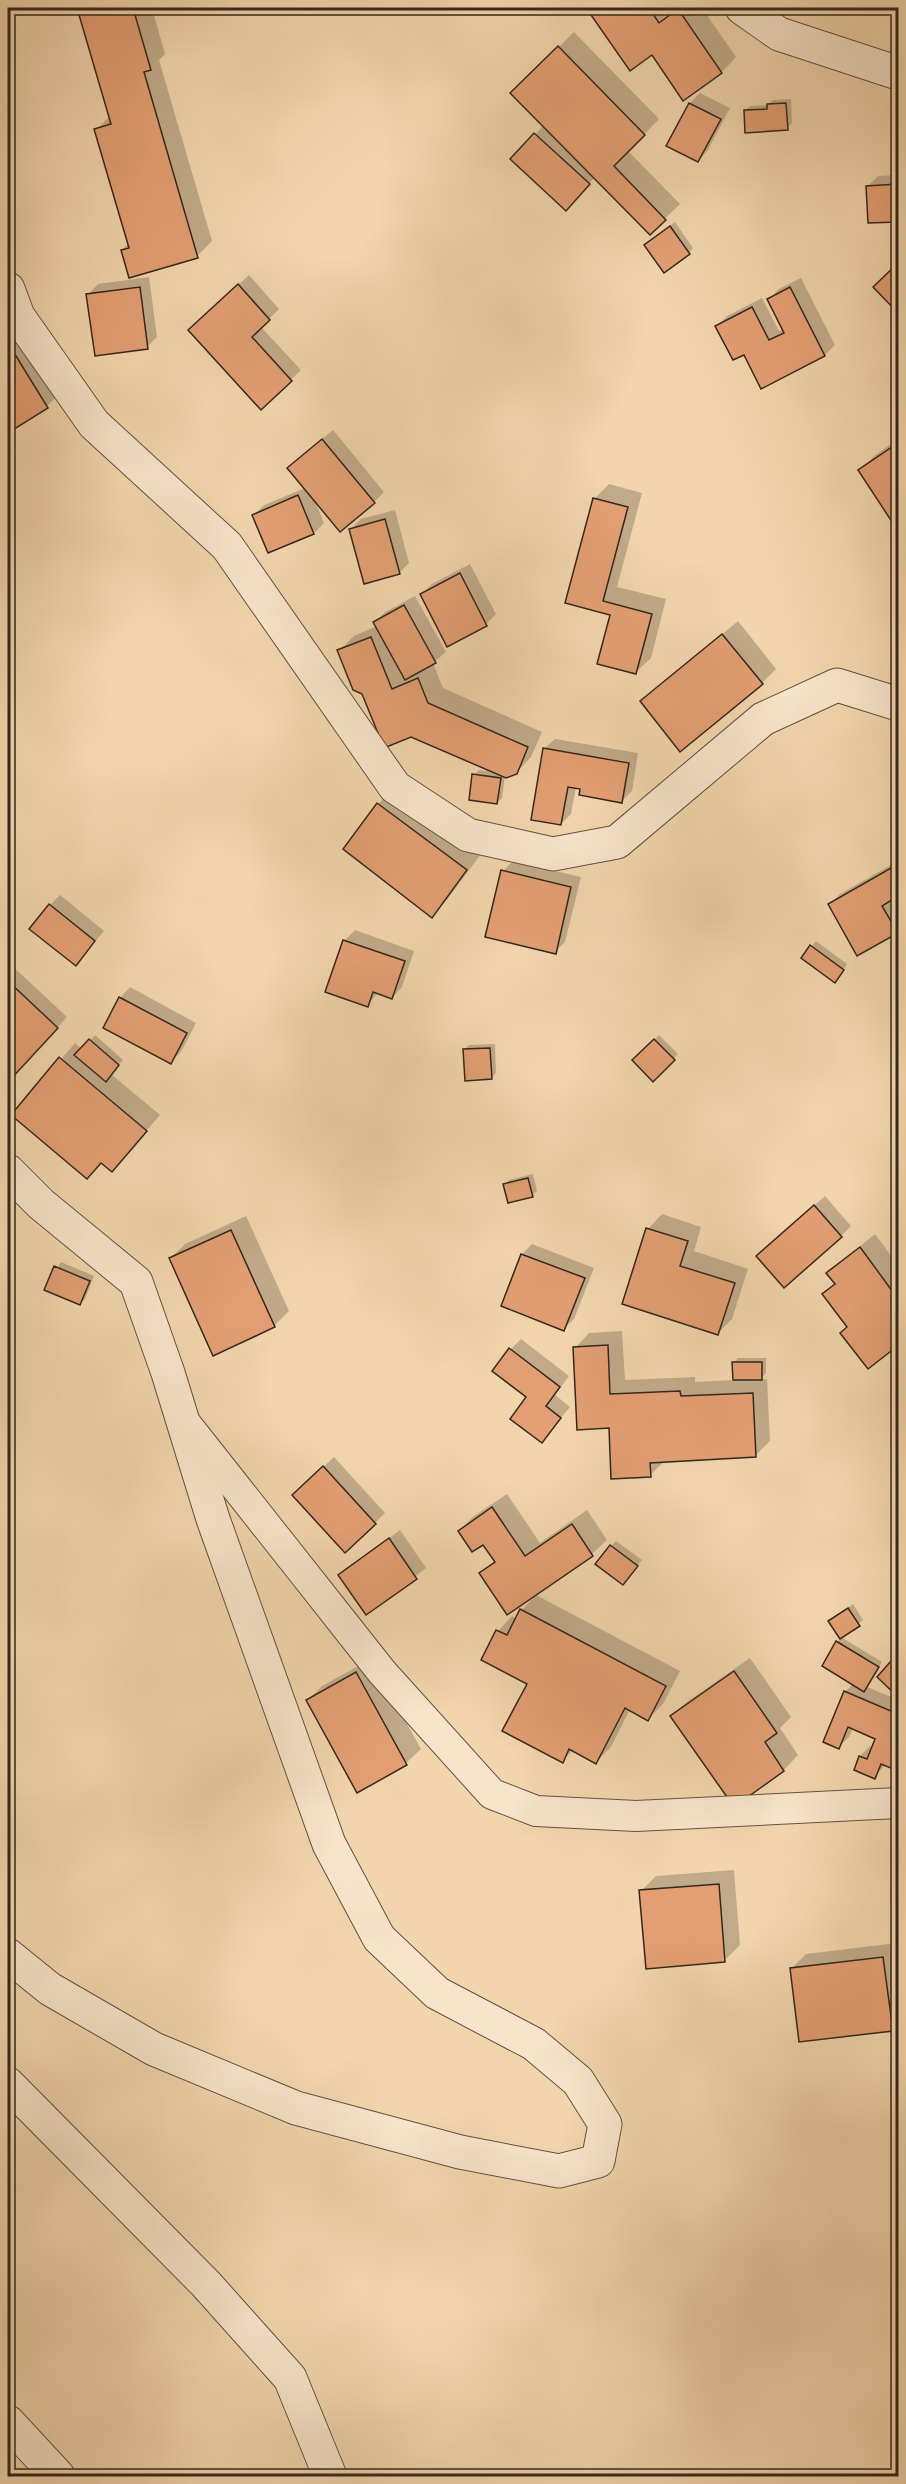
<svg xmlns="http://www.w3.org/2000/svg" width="906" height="2484" font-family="Vollkorn,serif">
<rect width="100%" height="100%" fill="#f2d5ad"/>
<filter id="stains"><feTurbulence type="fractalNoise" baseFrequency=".00333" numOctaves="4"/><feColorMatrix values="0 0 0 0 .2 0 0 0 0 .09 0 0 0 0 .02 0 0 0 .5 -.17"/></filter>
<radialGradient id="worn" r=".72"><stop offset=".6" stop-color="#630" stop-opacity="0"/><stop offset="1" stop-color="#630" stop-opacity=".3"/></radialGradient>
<g fill="#0003">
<polygon points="79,8 152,8 165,54 159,60 212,241 197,256 122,250 129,243 96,130 111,115"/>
<polygon points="600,8 702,8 736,57 722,72 683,99 652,53 593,15"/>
<polygon points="574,32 659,119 628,151 680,204 650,233 595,177 576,199 512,159 544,125 512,93"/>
<polygon points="700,93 730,108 708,150 698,161 668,145 690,103"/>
<polygon points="791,99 792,123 787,128 745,111 750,106 767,105 773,100"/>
<polygon points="898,175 898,220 869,222 868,186 878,176"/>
<polygon points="675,222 693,248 689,253 650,241"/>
<polygon points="898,265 898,311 876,287"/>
<polygon points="249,275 279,309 261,327 301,370 291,380 200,320"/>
<polygon points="149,277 157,337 147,347 88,295 98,284"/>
<polygon points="801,278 835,345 825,355 762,387 744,352 717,326 727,316 762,298 779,331 784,329 769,299 779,289"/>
<polygon points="8,305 62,392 47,406 8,431"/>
<polygon points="333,430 384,492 374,502 315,501 324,523 314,533 254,515 264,505 305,488 299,458"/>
<polygon points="898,439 898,529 860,470 874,456"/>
<polygon points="609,484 642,493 617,587 666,599 651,658 636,672 612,614 566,602 594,499"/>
<polygon points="395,510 409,563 399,573 351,529 361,519"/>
<polygon points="470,564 496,614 486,624 448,644 422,594 432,584"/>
<polygon points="415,596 446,652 433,663 443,688 542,732 531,757 516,773 505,775 502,798 497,803 474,775 479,770 495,772 363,693 339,651 354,636 377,626 375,622 385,612"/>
<polygon points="738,621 776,669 762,683 642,702"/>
<polygon points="555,739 638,753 632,791 622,801 576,787 571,814 561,824 544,749"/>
<polygon points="393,789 481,854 446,901 431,916 345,849 378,804"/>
<polygon points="513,861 581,877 565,942 555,952 503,871"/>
<polygon points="898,861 898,895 894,898 898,906 897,932 830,904 840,894"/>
<polygon points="60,895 104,931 76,964 50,905"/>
<polygon points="355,930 414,951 402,987 392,998 378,993 367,1005 327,991 345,940"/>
<polygon points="816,941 847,964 839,976 803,957"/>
<polygon points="8,962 67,1017 10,1078 8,1076"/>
<polygon points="130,987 196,1023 181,1052 171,1062 120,998"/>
<polygon points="95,1035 123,1060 111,1074 160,1115 112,1170 102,1162 87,1177 13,1115 75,1043 82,1049"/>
<polygon points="659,1035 678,1054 653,1080 634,1060"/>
<polygon points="495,1044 496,1073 491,1078 464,1050 469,1045"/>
<polygon points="533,1174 537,1191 532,1195 505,1185 509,1180"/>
<polygon points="825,1196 851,1226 841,1236 768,1246"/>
<polygon points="662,1214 701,1227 694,1251 748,1269 732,1319 717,1334 648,1229"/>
<polygon points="246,1216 289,1311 274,1326 170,1259 185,1244"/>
<polygon points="875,1234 898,1265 898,1349 896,1345 848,1326 824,1294 836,1282 828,1273"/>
<polygon points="532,1244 594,1268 574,1319 564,1329 503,1306 522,1254"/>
<polygon points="61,1262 94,1276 85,1299 80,1304 46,1289"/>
<polygon points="622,1331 625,1380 695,1377 695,1382 734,1380 733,1363 738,1358 766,1358 766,1373 761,1379 767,1379 770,1441 755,1456 665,1461 650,1475 610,1426 575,1348 589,1333"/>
<polygon points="521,1339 569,1376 555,1395 570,1407 542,1441 511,1349"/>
<polygon points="334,1457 385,1513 375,1523 304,1485"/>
<polygon points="507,1494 540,1543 587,1510 607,1540 592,1554 507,1613 481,1574 495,1560 483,1543 459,1531 474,1516"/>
<polygon points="400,1530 426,1568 366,1613 340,1575"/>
<polygon points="616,1541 642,1560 628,1578 611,1546"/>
<polygon points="536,1595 680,1671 663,1704 648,1719 630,1709 611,1747 596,1762 573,1750 562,1761 529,1683 498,1631 512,1616 517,1619 522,1610"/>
<polygon points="853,1604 863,1620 841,1637 882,1662 867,1687 898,1700 898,1769 886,1764 874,1777 860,1756 870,1746 873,1748 877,1738 853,1728 849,1737 839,1747 845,1692 853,1684 837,1642 841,1639 830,1621"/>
<polygon points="898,1656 898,1695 879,1677"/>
<polygon points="750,1658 791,1717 780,1728 798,1755 784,1770 734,1805 672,1716 687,1702"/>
<polygon points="371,1659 421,1749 406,1763 358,1791 308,1700 322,1686"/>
<polygon points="734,1870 740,1945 725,1960 641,1891 656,1876"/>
<polygon points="897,1943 898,2023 892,2030 791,1969 806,1954"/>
</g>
<g fill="#e39f73" stroke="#35261b" stroke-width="1.5">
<polygon points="77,8 133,8 151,70 144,72 198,258 129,278 121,250 129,248 94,129 111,124"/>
<polygon points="601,8 649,8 659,23 678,9 722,73 683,101 652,55 630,71 591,15"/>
<polygon points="558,46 645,135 614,166 666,220 650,235 510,93"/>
<polygon points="689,103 721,119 698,162 666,146"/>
<polygon points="786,103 788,130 745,133 744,110 767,109 767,104"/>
<polygon points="534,133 590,184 566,211 510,159"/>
<polygon points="898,184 898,222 868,223 866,186"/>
<polygon points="670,226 690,254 664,273 644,245"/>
<polygon points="898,263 898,313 873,287"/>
<polygon points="238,284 270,320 252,337 292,381 261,410 188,330"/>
<polygon points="140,287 148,349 95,356 86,294"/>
<polygon points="790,287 825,356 761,389 744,355 733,360 715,326 752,307 769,340 784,333 767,299"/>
<polygon points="8,343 48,408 8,433"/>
<polygon points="322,439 375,503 340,532 287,468"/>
<polygon points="898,443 898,531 858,470"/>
<polygon points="298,495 314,534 268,553 252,515"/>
<polygon points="593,498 628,507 603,601 652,614 636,674 597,664 610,615 565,603"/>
<polygon points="385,519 400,574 364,584 349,529"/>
<polygon points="460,573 487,626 447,647 420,594"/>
<polygon points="404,605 436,663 405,680 373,622"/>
<polygon points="722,634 763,684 680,752 640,701"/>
<polygon points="371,637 392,689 418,678 428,703 528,747 517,774 506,778 411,737 384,748 362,694 353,690 337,650"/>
<polygon points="543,748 629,763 622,803 579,795 580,789 568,787 561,825 531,820"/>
<polygon points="472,774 501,778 497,804 469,800"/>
<polygon points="377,803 467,870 432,918 343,849"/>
<polygon points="898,864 898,896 882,906 898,933 857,956 828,904"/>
<polygon points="501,870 571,887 556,954 485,937"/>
<polygon points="49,904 95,941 76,966 29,929"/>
<polygon points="343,940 405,961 392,999 373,992 368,1007 325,992"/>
<polygon points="810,945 844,970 835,983 801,958"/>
<polygon points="8,981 58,1028 10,1080 8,1078"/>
<polygon points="119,997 187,1033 171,1064 103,1028"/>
<polygon points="89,1039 119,1065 106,1082 74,1055"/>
<polygon points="654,1039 675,1060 653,1082 632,1060"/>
<polygon points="490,1048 492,1079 465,1081 463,1049"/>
<polygon points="59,1057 147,1131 112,1172 101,1163 87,1179 11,1115"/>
<polygon points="528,1178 533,1197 508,1203 503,1184"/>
<polygon points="814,1205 842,1237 784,1288 756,1256"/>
<polygon points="646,1228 688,1241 680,1266 735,1283 718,1335 622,1304"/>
<polygon points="231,1230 275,1327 213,1356 169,1258"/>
<polygon points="860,1247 898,1299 898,1352 895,1348 868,1369 840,1333 847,1327 822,1294 835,1284 826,1273"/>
<polygon points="521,1254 585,1278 564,1331 501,1306"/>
<polygon points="54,1266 90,1281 80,1305 44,1290"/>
<polygon points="608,1345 610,1394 680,1391 681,1396 753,1393 756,1457 650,1463 651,1477 611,1479 609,1428 577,1430 573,1347"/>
<polygon points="509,1348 560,1387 546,1406 561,1418 542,1443 510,1419 526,1397 492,1371"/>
<polygon points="732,1362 762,1362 762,1380 733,1380"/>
<polygon points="323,1466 376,1524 345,1553 292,1495"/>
<polygon points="492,1507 525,1556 572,1524 593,1556 507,1615 479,1573 495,1562 483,1545 472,1552 458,1531"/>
<polygon points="389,1538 417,1579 366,1615 338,1575"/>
<polygon points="610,1545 638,1566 623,1585 595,1564"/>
<polygon points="848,1608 860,1626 840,1639 828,1621"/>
<polygon points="520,1609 666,1686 648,1721 625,1708 596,1764 569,1749 563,1763 502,1731 527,1684 481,1660 496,1630 507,1635"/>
<polygon points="836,1641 879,1667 864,1692 822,1666"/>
<polygon points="898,1653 898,1697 877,1677"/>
<polygon points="734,1671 777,1733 765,1742 784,1771 734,1807 670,1716"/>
<polygon points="356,1672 407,1765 357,1793 306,1700"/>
<polygon points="844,1691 898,1714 898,1771 881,1764 875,1779 854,1770 859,1756 867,1759 875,1739 848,1727 839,1749 823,1742"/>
<polygon points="719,1884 725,1962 646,1969 639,1890"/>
<polygon points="883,1957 893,2031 799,2042 790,1968"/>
</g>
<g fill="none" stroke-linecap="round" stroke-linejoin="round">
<defs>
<polyline id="minor" points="186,1424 382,1672 492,1794 536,1811 636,1816 898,1803"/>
<g id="tertiary">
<polyline points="742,8 779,34 898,73"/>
<polyline points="8,289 18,316 94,424 227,546 395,787 468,835 553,854 617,842 763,719 837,685 898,704"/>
<polyline points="8,1171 41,1204 136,1282 168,1373 213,1519 329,1844 379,1938 437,1993 534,2044 578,2081 605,2124 598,2161 559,2171 460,2152 296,2108 154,2049 50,1989 8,1955"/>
<polyline points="8,2084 206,2284 290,2378 330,2476"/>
<polyline points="8,2422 58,2476"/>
</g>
</defs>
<use href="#minor" stroke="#645240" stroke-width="32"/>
<use href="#tertiary" stroke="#645240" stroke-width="35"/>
<use href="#minor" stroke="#f7e4ca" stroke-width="30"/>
<use href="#tertiary" stroke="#f7e4ca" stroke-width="33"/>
</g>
<rect width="906" height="2484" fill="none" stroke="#f2d5ad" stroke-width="30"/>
<rect x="9" y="9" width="888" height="2466" fill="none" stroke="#35261b" stroke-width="3"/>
<rect x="15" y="15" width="876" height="2454" fill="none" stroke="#35261b" stroke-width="1.5"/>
<rect width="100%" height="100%" filter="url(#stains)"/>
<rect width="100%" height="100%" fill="url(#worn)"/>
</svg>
